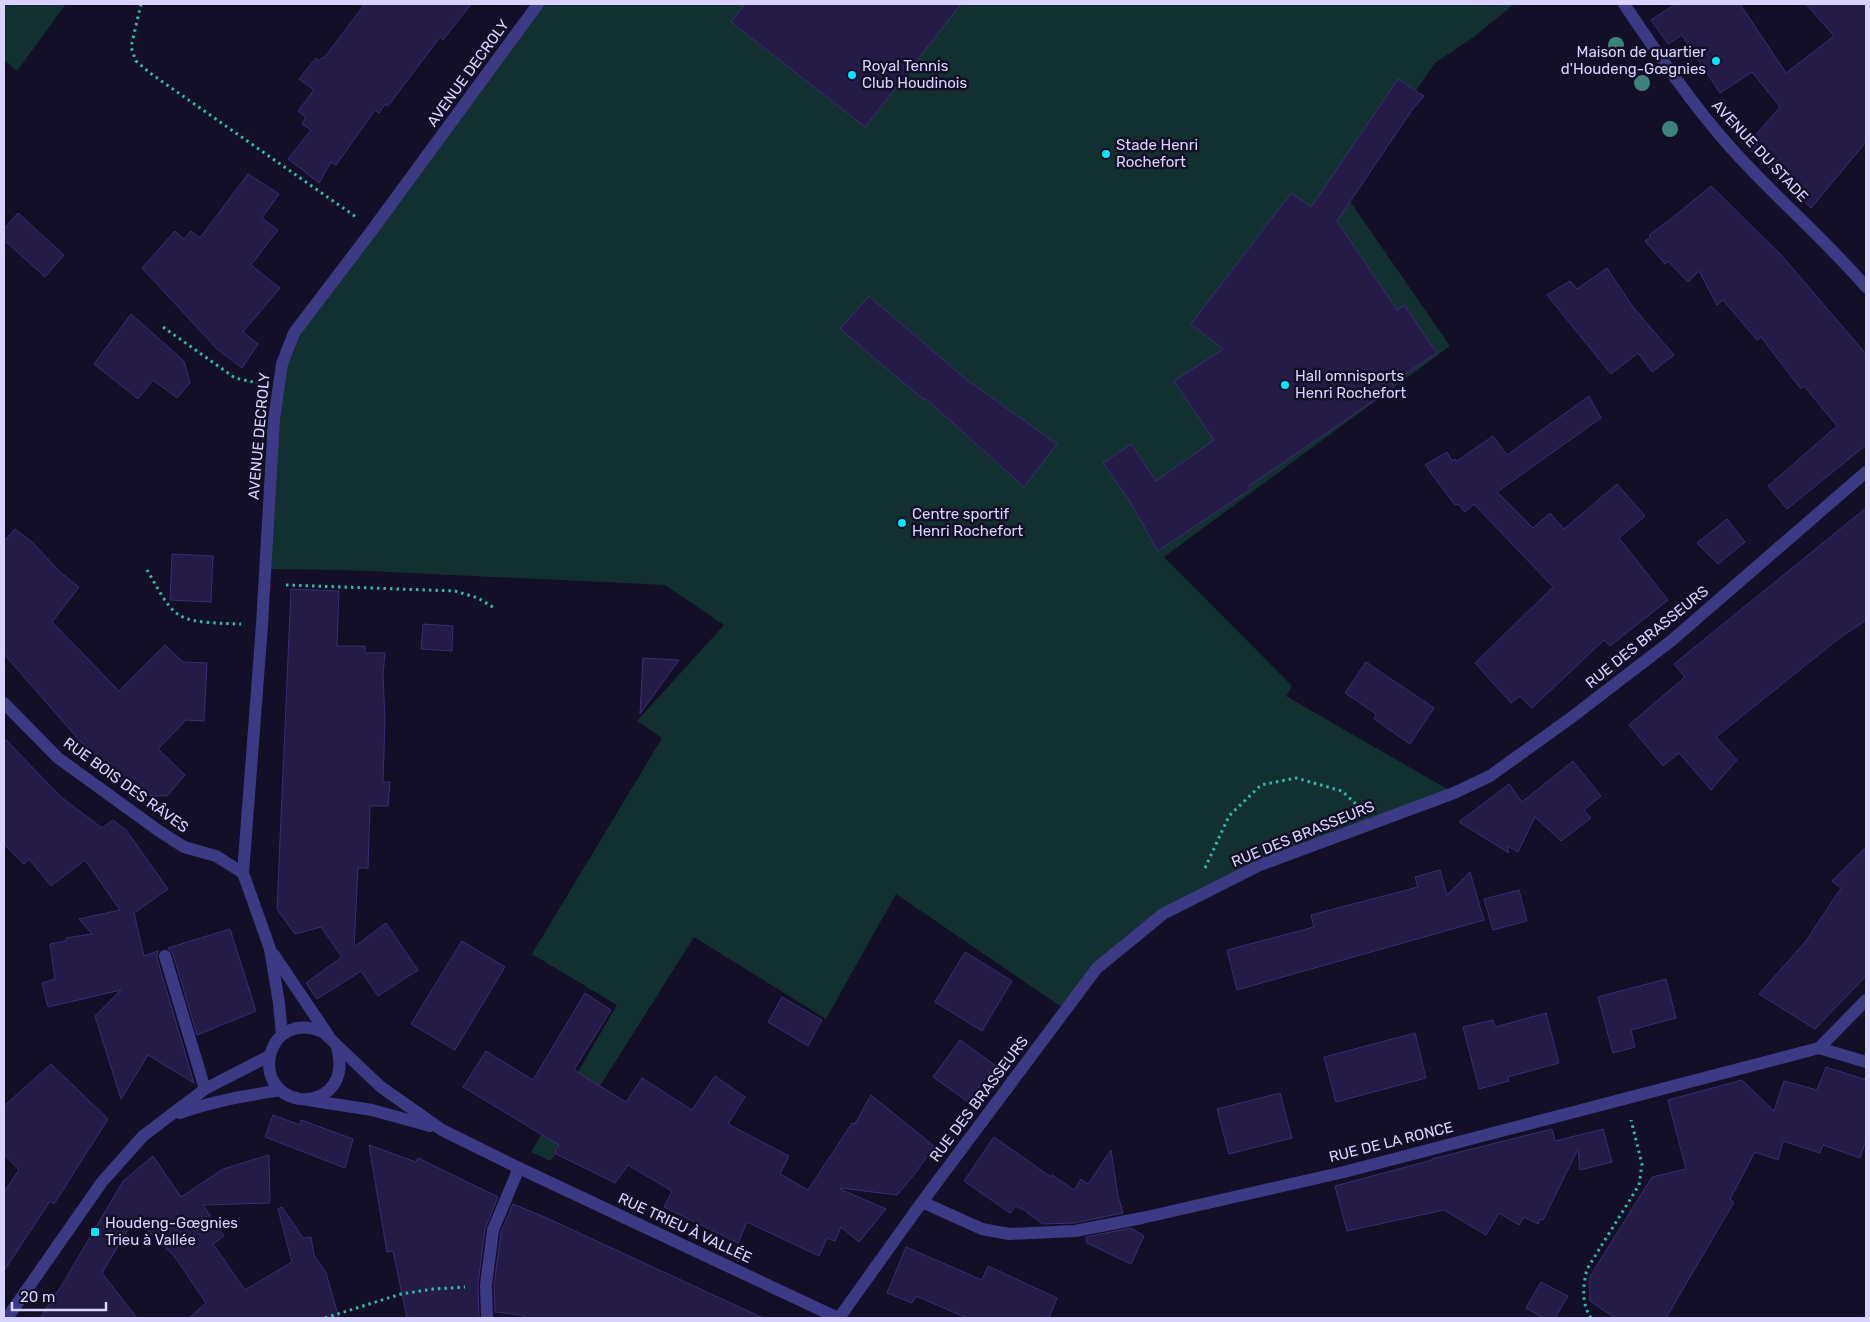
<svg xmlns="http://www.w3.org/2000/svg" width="1870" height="1322" font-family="Rubik,sans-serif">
<rect width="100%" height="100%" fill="#130f26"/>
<g fill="#12302f">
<polygon points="4,4 66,4 17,71 4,60"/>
<polygon points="538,4 1514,4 1474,37 1435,63 1345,194 1450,346 1164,557 1292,686 1286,696 1454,793 1260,865 1163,914 1097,968 1066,1010 896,894 826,1019 694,937 561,1148 550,1161 531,1152 617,1005 532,954 662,738 637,721 724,625 665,585 346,570 265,569 274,419 294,333"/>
</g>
<g fill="#241b47" stroke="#3b2d73">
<polygon points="365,4 471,4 443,40 440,37 388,106 385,104 379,113 375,110 336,165 331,162 319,183 288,159 311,130 302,124 306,117 298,111 314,90 299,79 316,58 319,61 323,57 324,58"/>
<polygon points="745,4 961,4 865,127 731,22"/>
<polygon points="1675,4 1740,4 1786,73 1834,36 1806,4 1866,4 1866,142 1811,208 1746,146 1780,107 1752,72 1720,93 1682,35 1668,44 1651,20"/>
<polygon points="1398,79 1424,96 1412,110 1337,221 1397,310 1404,305 1437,353 1392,383 1394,387 1249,486 1251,489 1158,551 1129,500 1103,463 1131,444 1156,481 1214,440 1174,381 1223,349 1191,324 1291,193 1311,207"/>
<polygon points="248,174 279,194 262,218 278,230 251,265 280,288 243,332 258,344 242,368 218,350 142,268 175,231 184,239 191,231 200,238"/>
<polygon points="1711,186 1782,256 1866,354 1866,445 1787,509 1768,486 1837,426 1804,386 1801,389 1761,337 1757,340 1723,300 1717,305 1699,271 1688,282 1668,261 1665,264 1645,241 1651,237 1649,235 1671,219"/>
<polygon points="18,213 64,255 45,277 4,240 4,229"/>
<polygon points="1607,268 1633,307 1674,355 1652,372 1638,353 1611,374 1547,295 1570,281 1577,289"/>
<polygon points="869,296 967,380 1057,444 1024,487 925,398 924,400 840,329"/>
<polygon points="131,314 184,361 190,383 177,398 153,380 138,399 94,364"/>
<polygon points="1589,396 1601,418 1497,492 1533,528 1550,513 1564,529 1617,484 1645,516 1619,538 1668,600 1610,646 1604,640 1532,708 1520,696 1511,703 1475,663 1553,587 1474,504 1465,512 1458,504 1455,505 1425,465 1447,452 1452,461 1455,459 1457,461 1493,436 1507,455"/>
<polygon points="1866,508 1866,620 1837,640 1716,737 1737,760 1711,790 1679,753 1663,766 1629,725 1685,677 1674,664"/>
<polygon points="1727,519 1745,542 1718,564 1697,543"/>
<polygon points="15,529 32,542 60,572 79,587 52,622 119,691 165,645 183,662 207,663 204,721 186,720 158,749 185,775 167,796 134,795 79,740 4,654 4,541"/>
<polygon points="172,554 213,556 211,602 170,600"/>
<polygon points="291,589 339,591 337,646 365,646 365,653 385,653 383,675 385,720 383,782 390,782 388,806 370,806 368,868 358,868 354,947 386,923 418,970 378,996 361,971 317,999 306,983 342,957 321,927 295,934 277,909"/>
<polygon points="423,624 453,626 452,651 421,649"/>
<polygon points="643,658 679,660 640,714"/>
<polygon points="1366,662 1434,708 1410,744 1374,719 1376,714 1345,693"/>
<polygon points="4,738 61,797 102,828 113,820 126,830 168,889 134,913 144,956 158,951 157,958 194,1083 148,1055 121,1099 95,1016 121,990 48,1007 42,983 55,979 50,944 66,941 66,938 92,934 79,919 120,910 85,860 51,886 29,859 24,864 4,844"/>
<polygon points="1573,761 1601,796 1584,810 1591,818 1561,841 1535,817 1518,852 1507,846 1509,853 1459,822 1509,784 1522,802"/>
<polygon points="1866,847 1866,976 1815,1029 1759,994 1806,941 1841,888 1832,881"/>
<polygon points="1440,870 1447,895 1470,872 1484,920 1237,990 1227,950 1314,927 1311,915 1418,887 1415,877"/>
<polygon points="1519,890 1527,921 1493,930 1484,899"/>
<polygon points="230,929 256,1011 197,1035 173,954 168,948"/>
<polygon points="462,941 505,967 455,1050 411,1024"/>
<polygon points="965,952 1012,981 982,1031 935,1002"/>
<polygon points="1666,979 1676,1018 1631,1030 1635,1047 1613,1053 1598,997"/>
<polygon points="585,993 611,1010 574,1070 626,1102 642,1078 692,1110 715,1076 745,1097 728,1124 789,1156 780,1174 808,1190 852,1123 855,1124 871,1095 934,1146 917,1171 897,1195 841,1188 840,1189 886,1209 859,1242 841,1227 835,1241 827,1238 819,1256 747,1222 738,1243 664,1207 672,1191 628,1165 615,1183 597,1174 554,1153 559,1145 463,1087 486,1051 533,1080"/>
<polygon points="782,997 822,1020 808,1046 768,1022"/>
<polygon points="1546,1013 1559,1063 1508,1077 1509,1081 1479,1089 1463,1027 1493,1020 1495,1027"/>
<polygon points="1415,1033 1426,1078 1336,1102 1324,1057"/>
<polygon points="960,1040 995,1065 968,1102 933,1077"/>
<polygon points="51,1064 108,1119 54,1204 50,1201 4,1271 4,1192 19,1170 4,1154 4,1106"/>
<polygon points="1826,1067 1866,1080 1866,1140 1860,1158 1823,1145 1820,1153 1783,1141 1778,1160 1755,1152 1730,1199 1734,1202 1666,1318 1615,1318 1590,1301 1589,1278 1652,1177 1686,1169 1668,1100 1742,1080 1774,1111 1784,1081 1817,1090"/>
<polygon points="1280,1093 1292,1138 1229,1154 1217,1109"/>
<polygon points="273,1115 300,1125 301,1120 353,1139 345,1168 265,1137"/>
<polygon points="1552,1129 1555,1141 1603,1129 1612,1162 1580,1170 1578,1149 1543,1220 1540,1219 1538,1224 1524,1217 1519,1225 1499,1213 1486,1235 1444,1210 1347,1231 1335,1186 1432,1160 1432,1159"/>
<polygon points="994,1137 1051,1177 1052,1175 1074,1190 1081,1179 1088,1184 1111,1150 1118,1196 1123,1213 1074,1223 1043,1224 1027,1213 1028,1212 1016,1206 1010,1213 964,1181"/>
<polygon points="369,1145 416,1162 418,1158 498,1197 485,1229 478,1284 479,1318 407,1318 393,1251 387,1252"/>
<polygon points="269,1155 270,1203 203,1205 224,1236 213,1244 245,1290 292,1262 278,1209 282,1207 303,1238 311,1237 314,1255 326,1273 339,1318 189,1318 206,1303 175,1257 135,1218 102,1273 137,1318 40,1318 62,1285 123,1181 153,1156 181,1197 223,1169"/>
<polygon points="513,1204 549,1219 763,1318 528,1318 521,1315 495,1312 494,1285 501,1232"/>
<polygon points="1131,1228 1144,1236 1131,1264 1087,1243 1086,1237"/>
<polygon points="906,1247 982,1280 988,1266 1057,1298 1049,1318 967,1318 916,1296 912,1303 887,1293"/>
<polygon points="1541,1282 1568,1296 1555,1318 1543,1318 1526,1308"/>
</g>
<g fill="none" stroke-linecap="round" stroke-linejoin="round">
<g stroke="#2fb8b0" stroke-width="3" stroke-dasharray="2.5 4" stroke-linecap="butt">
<polyline points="141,4 131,47 136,61 150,73 356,217"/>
<polyline points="163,327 235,378 258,383"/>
<path d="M147,570C155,583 166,607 179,615C192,624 225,623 241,624"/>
<polyline points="286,585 455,591 478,598 496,609"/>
<polyline points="1205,868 1229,816 1261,785 1296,778 1342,791 1357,805"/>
<polyline points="325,1318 401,1294 433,1289 465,1287"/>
<path d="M1591,1318C1581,1303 1583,1286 1587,1269L1639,1185L1642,1164L1631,1120"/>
</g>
<polyline stroke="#3d3a85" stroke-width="12" points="165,956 205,1089"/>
<g stroke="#3d3a85" stroke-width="12">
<path d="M1624,4C1658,54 1691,103 1731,148C1774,196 1824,238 1866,287"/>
<polyline points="4,703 58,758 159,831 184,847 216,856 243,873"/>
<polyline points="274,955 330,1038"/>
<polyline points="282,1035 279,1003 270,949 243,873 262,625 274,419 282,364 294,333 373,229 538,4"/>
<polyline points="1819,1048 1866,1000"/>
<polyline points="922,1202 982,1229 1009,1234 1075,1231 1142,1218 1344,1172 1819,1048 1866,1062"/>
<polyline points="839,1318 922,1202 1097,968 1163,914 1260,865 1454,793 1490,776 1572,717 1671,641 1866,472"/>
</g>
<g stroke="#3d3a85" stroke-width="12">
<path d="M337,1047C341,1062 342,1078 329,1090C321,1097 311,1100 300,1099C248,1091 266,1008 323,1032L381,1087L442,1130L519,1168L838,1318"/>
<polyline points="308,1100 372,1110 430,1126"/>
<path d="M180,1113C212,1101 246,1096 280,1090"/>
<polyline points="7,1318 102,1182 143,1136 205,1089 269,1056"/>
<polyline points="487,1318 486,1285 493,1230 519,1168"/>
</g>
</g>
<g fill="#3d827b">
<circle cx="1616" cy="45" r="8"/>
<circle cx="1642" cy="83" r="8"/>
<circle cx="1670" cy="129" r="8"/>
</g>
<g fill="#00e5ff" stroke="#130f26" stroke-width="2">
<circle cx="1716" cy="61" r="5"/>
<circle cx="852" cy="75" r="5"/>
<circle cx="1106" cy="154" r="5"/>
<circle cx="1285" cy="385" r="5"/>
<circle cx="902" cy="523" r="5"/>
<rect x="90" y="1227" width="10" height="10" rx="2.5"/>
</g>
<g text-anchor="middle" stroke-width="5" stroke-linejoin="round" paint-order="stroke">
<g font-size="15" fill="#d9d4ff" stroke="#130f26" text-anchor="start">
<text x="1706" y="57" text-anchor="end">Maison de quartier<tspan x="1706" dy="17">d'Houdeng-Gœgnies</tspan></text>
<text x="862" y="71">Royal Tennis<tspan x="862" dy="17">Club Houdinois</tspan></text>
<text x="1116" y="150">Stade Henri<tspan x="1116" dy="17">Rochefort</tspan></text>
<text x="1295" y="381">Hall omnisports<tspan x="1295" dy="17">Henri Rochefort</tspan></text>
<text x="912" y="519">Centre sportif<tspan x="912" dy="17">Henri Rochefort</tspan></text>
<text x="105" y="1228">Houdeng-Gœgnies<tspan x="105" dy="17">Trieu à Vallée</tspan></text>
</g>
<g font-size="15" fill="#d9d4ff" stroke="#130f26">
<text transform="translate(468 73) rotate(-54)" y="5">AVENUE DECROLY</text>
<text transform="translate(1760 151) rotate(47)" y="5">AVENUE DU STADE</text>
<text transform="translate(259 436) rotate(-85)" y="5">AVENUE DECROLY</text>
<text transform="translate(1647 637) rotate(-39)" y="5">RUE DES BRASSEURS</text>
<text transform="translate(126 785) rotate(36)" y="5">RUE BOIS DES RÂVES</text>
<text transform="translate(1303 834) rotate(-22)" y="5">RUE DES BRASSEURS</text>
<text transform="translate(979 1099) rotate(-53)" y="5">RUE DES BRASSEURS</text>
<text transform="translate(1391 1142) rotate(-14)" y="5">RUE DE LA RONCE</text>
<text transform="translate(685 1228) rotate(25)" y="5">RUE TRIEU À VALLÉE</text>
</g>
</g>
<rect width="1870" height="1322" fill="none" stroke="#d9d4ff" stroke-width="10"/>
<path d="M12 1302v8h94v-8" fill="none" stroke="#d9d4ff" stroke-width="2.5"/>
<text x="20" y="1302" font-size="15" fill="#d9d4ff" stroke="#130f26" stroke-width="4" paint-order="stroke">20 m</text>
</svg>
